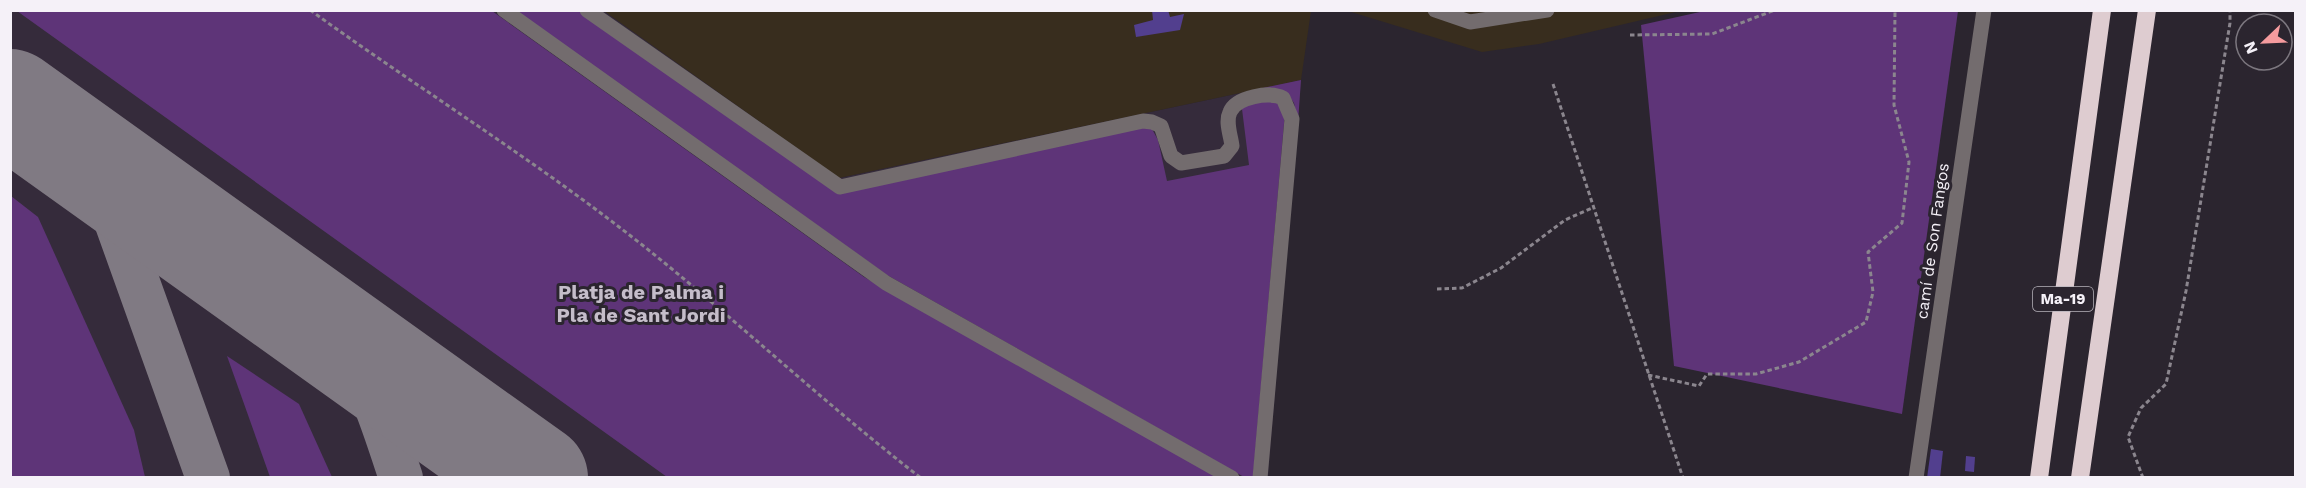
<svg xmlns="http://www.w3.org/2000/svg" width="2306" height="488" font-family="'Work Sans',sans-serif">
<rect width="100%" height="100%" fill="#2b252f"/>
<polygon fill="#352b3b" points="10,11 604,11 839,178 1301,80 1268,477 11,477"/>
<g fill="#382d1e">
<polygon points="604,11 1311,11 1301,80 839,178"/>
<polygon points="1348,11 1680,11 1539,44 1482,52"/>
</g>
<g fill="#5e3478">
<polygon points="1709,10 1958,11 1902,414 1674,366 1641,25"/>
<polygon points="17,11 492,11 864,277 1217,477 667,477"/>
<polygon points="515,11 583,11 831,187 1136,126 1152,129 1158,140 1167,181 1249,165 1242,109 1247,104 1274,100 1285,112 1253,477 1244,477 887,275"/>
<polygon points="1301,80 1298,122 1294,103 1288,94 1263,88"/>
<polygon points="11,196 38,217 134,430 145,477 11,477"/>
<polygon points="227,356 299,404 332,477 270,477"/>
</g>
<g fill="none" stroke-linecap="round" stroke-linejoin="round">
<g stroke="#807a83" stroke-width="44">
<polyline points="69,145 93,170 108,199 208,478"/>
<path d="M330,331C370,371 383,426 401,478"/>
</g>
<polyline stroke="#807a83" stroke-width="108" points="10,103 534,478"/>
</g>
<g fill="#523f8e">
<polygon points="1152,10 1168,10 1170,17 1184,14 1180,30 1136,37 1134,25 1153,20"/>
<polygon points="1931,449 1943,451 1940,478 1927,478"/>
<polygon points="1966,456 1975,457 1974,472 1965,471"/>
</g>
<g fill="none" stroke-linecap="round" stroke-linejoin="round">
<g stroke="#8b868e" stroke-width="3" stroke-dasharray="4.5 3" stroke-linecap="butt">
<path d="M310,10C425,93 546,167 656,256C745,328 829,407 921,478"/>
<polyline points="1630,35 1712,34 1775,10"/>
<polyline points="1553,84 1683,478"/>
<polyline points="1437,289 1462,288 1501,268 1565,220 1592,208"/>
<polyline points="1648,375 1699,386 1707,374 1756,374 1799,362 1866,322 1873,292 1868,252 1902,223 1909,162 1894,105 1895,10"/>
<polyline points="2143,478 2128,437 2141,408 2166,384 2186,291 2230,23 2230,10"/>
</g>
<g stroke="#736c6e" stroke-width="15">
<polyline points="504,10 886,283 1232,478"/>
<path d="M587,10L840,187L1143,121L1152,122L1161,126L1171,156L1181,163L1224,156L1232,146C1231,136 1225,122 1230,112C1236,97 1270,91 1283,98L1292,119L1260,478"/>
<polyline points="1435,10 1470,22 1547,10"/>
<polyline points="1916,478 1984,10"/>
</g>
<g stroke="#deccd0" stroke-width="18">
<polyline points="2039,478 2102,10"/>
<polyline points="2080,478 2147,10"/>
</g>
</g>
<g text-anchor="middle" stroke-width="6" stroke-linejoin="round" paint-order="stroke">
<rect fill="#2b252f" stroke="#b8b4bc" stroke-width="1.5" x="2033" y="287" width="60" height="24" rx="4.5"/>
<g font-size="15" font-weight="bold" fill="#f5f1f8">
<text x="2063" y="304">Ma-19</text>
</g>
<g font-size="16" fill="#f5f1f8" stroke="#2b252f">
<text transform="translate(1932 241) rotate(-82)" y="6">camí de Son Fangos</text>
</g>
<g font-size="20" font-weight="bold" fill="#c5bdca" stroke="#2b252f">
<text x="641" y="299">Platja de Palma i<tspan x="641" dy="23">Pla de Sant Jordi</tspan></text>
</g>
</g>
<rect width="2306" height="488" fill="none" stroke="#f5f1f8" stroke-width="24"/>
<g transform="translate(2264 42) rotate(247)"><circle r="28" fill="#2b252f" stroke="#7c777f" stroke-width="1.5"/>
<path d="M0-4.5L10 22L0 15L-10 22Z" fill="#f59b9e"/>
<text y="-9" font-size="16" font-weight="bold" text-anchor="middle" fill="#f5f1f8">N</text>
</g>
</svg>
